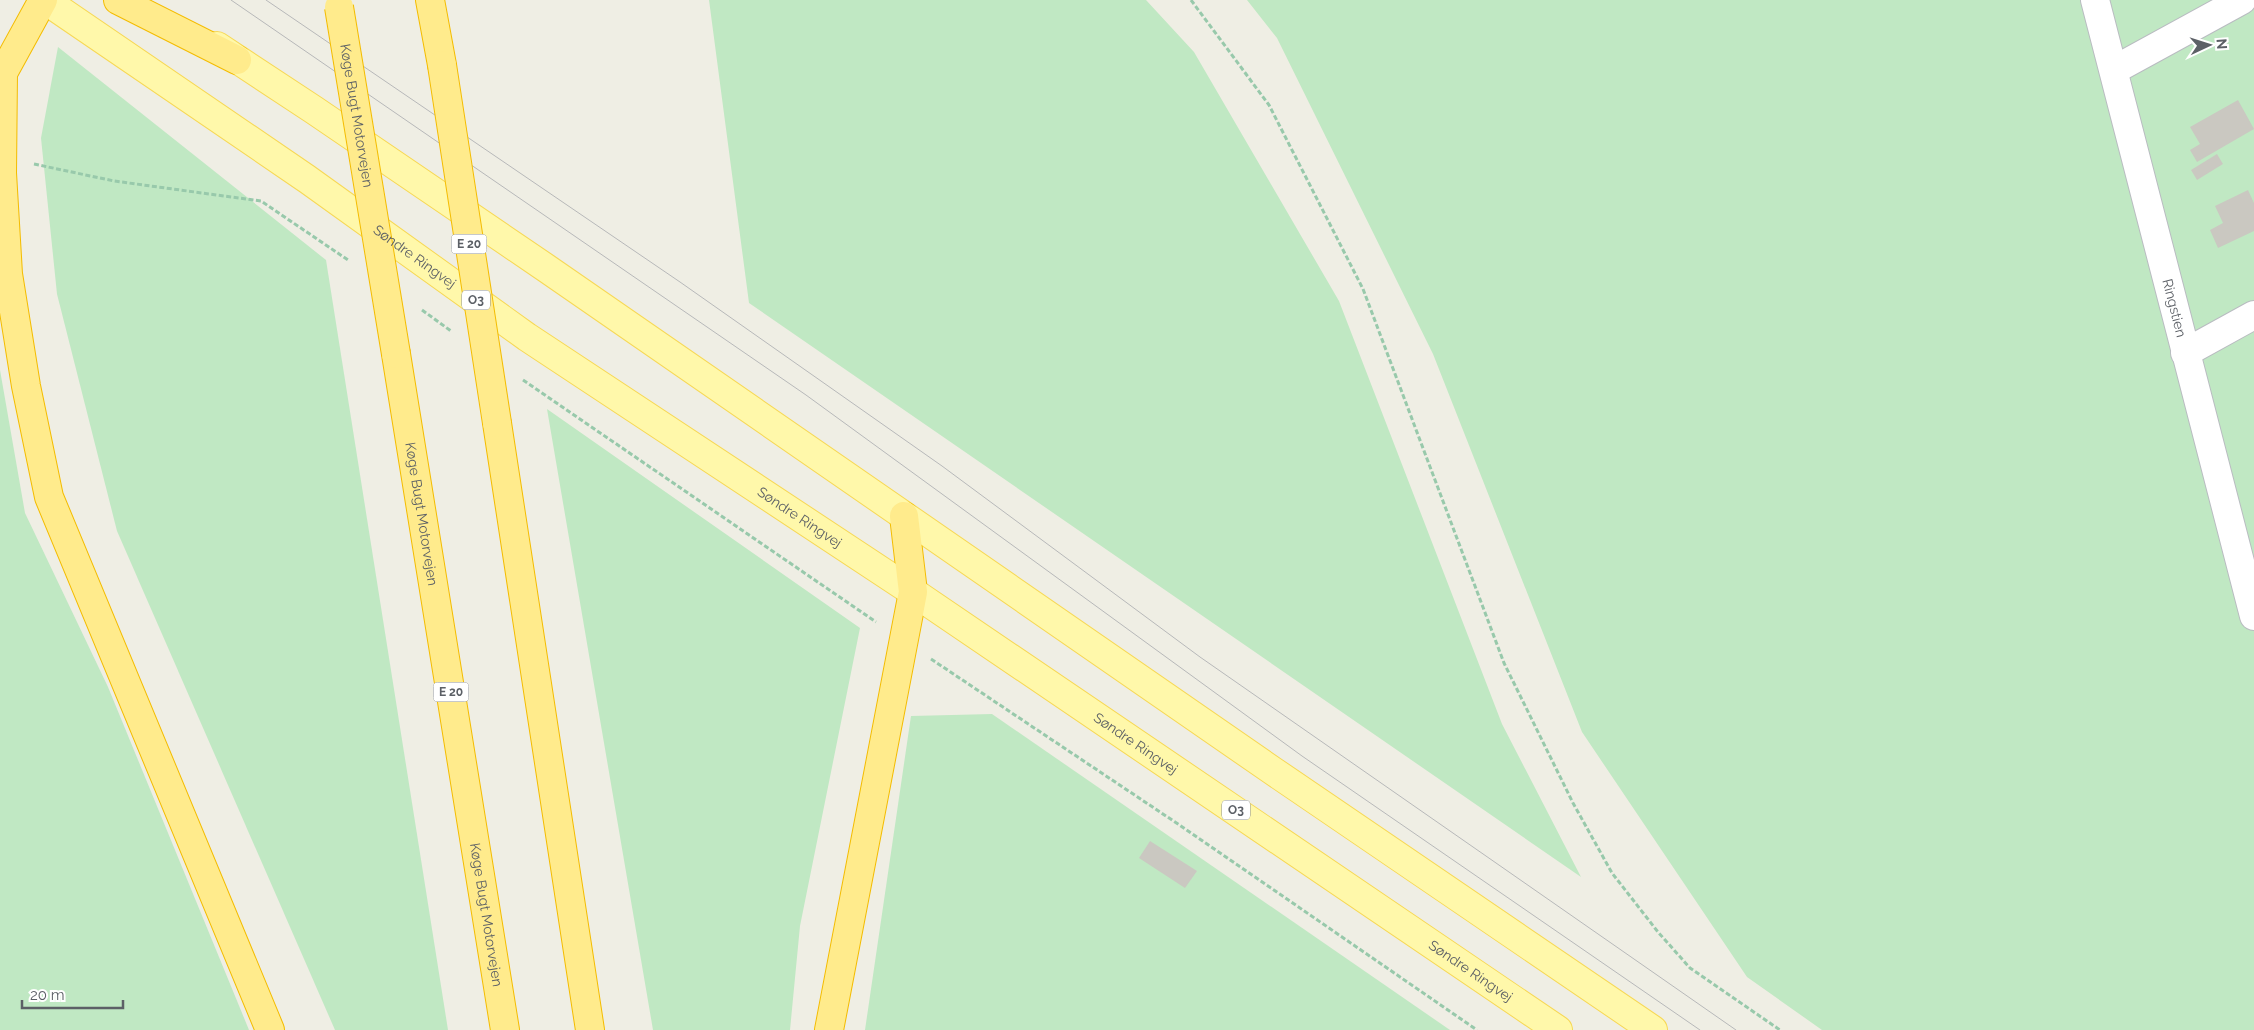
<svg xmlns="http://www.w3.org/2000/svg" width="2254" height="1030" font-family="Raleway,sans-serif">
<rect width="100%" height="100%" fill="#efeee4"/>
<g fill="#c0e8c3">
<polygon points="709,0 1146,0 1194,52 1339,301 1502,724 1581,877 749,303"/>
<polygon points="1247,0 2254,0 2254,1030 1822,1030 1747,977 1582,732 1433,354 1277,38"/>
<polygon points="58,47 326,260 448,1030 335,1030 117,531 57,294 41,138"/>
<polygon points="0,370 25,513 108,687 249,1030 0,1030"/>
<polygon points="547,409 860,628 800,926 790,1030 653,1030"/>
<polygon points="992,714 1450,1030 865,1030 911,716"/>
</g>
<g fill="#cac8c1">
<polygon points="2238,100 2254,129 2197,162 2190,150 2200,144 2190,127"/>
<polygon points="2217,154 2223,164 2197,180 2191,170"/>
<polygon points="2248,190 2254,203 2254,231 2218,248 2210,230 2223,223 2215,206"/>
<polygon points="1150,841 1197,871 1185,888 1139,858"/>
</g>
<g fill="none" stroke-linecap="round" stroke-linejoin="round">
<defs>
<g id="minor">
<path id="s1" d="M2095,0L2254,616"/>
<polyline points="2114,70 2242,0"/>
<polyline points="2185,353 2254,315"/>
</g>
<g id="major">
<path id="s2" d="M45,0L307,179L527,337L913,592L1558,1030"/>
<polyline points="217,46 314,110 546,268 1273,771 1653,1030"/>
</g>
<g id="highway">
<polyline points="43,0 3,73 2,173 8,274 26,386 49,497 270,1030"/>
<polyline points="118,0 237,60"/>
<polyline points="430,0 442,65"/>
<path id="s3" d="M396,354L505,1030"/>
<polyline points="497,423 590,1030"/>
<polyline points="829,1030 913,592 904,516"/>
</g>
</defs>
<use href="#minor" stroke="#b9bcc1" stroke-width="30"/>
<use href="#major" stroke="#f7d855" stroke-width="30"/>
<use href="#highway" stroke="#f4bc00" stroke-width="30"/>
<g stroke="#98c9ab" stroke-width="3" stroke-dasharray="5 2.5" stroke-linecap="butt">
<polyline points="1191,0 1269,105 1363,289 1504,663 1573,803 1612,873 1658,932 1690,968 1780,1030"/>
<polyline points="34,164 114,181 261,201 348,260"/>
<polyline points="422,310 451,331"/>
<polyline points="523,380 876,622"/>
<polyline points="931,659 1178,824 1477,1030"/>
</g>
<use href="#minor" stroke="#fff" stroke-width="28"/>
<use href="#major" stroke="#fff8aa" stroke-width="28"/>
<use href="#highway" stroke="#ffeb8c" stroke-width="28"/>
<g stroke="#b7b8b9" stroke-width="1">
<polyline points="231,0 806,395 1302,756 1700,1030"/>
<polyline points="266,0 680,282 942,466 1200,657 1736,1030"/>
</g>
<defs>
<g id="highway-bridge">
<path id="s4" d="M339,7L396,354"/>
<polyline points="442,65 497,423"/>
</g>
</defs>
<use href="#highway-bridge" stroke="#f4bc00" stroke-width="30" stroke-linecap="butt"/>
<use href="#highway-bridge" stroke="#ffeb8c" stroke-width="28"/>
</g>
<g text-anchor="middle" stroke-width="4" stroke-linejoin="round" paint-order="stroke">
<g fill="#fff" stroke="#8d9094" stroke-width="1">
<rect x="451.5" y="234.5" width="35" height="19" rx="4"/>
<rect x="462" y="290.5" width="28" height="19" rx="4"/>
<rect x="433.5" y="682.5" width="35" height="19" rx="4"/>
<rect x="1222" y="800.5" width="28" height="19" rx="4"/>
</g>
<g font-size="12" font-weight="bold" fill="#5c6066">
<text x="469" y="248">E 20</text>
<text x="476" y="304">O3</text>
<text x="451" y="696">E 20</text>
<text x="1236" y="814">O3</text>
</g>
<g font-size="14" fill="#5c6066" stroke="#fff">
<text dy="5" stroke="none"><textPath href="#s4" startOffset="110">Køge Bugt Motorvejen</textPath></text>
<text dy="5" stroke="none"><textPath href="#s2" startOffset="450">Søndre Ringvej</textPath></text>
<text dy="5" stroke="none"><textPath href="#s1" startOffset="318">Ringstien</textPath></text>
<text dy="5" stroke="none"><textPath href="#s3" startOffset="162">Køge Bugt Motorvejen</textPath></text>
<text dy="5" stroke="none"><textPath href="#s2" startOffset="915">Søndre Ringvej</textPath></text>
<text dy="5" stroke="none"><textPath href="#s2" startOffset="1320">Søndre Ringvej</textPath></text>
<text dy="5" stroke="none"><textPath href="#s3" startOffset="568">Køge Bugt Motorvejen</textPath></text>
<text dy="5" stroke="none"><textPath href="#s2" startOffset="1725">Søndre Ringvej</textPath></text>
</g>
</g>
<g transform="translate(2209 45) rotate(86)" stroke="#ffffff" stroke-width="4" paint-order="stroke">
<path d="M0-4L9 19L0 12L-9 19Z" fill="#5c6066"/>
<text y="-8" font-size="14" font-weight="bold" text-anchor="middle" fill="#5c6066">N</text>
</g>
<path d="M22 1000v8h101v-8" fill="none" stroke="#5c6066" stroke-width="2.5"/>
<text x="30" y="1000" font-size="15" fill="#5c6066" stroke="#ffffff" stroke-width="4" paint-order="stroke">20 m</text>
</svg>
